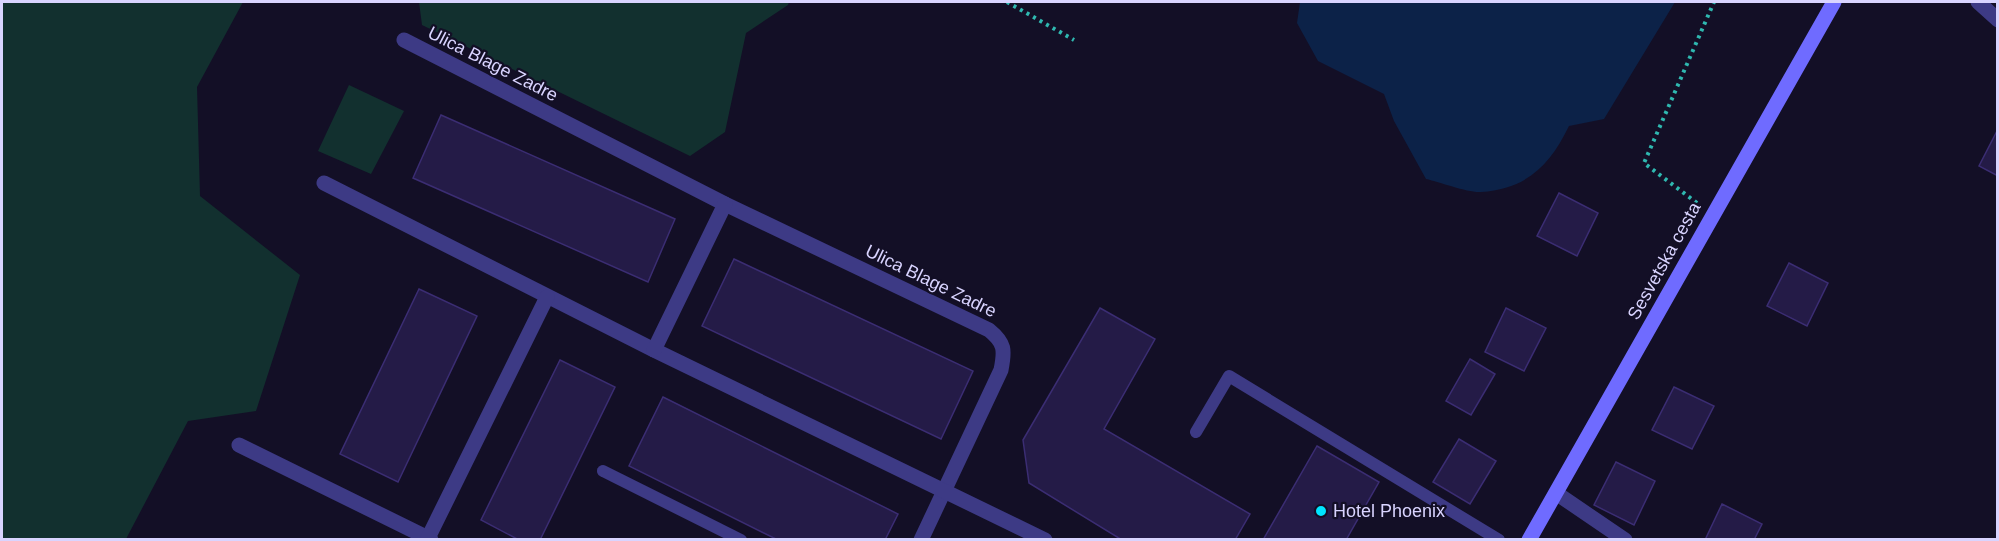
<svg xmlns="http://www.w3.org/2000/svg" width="1999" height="541" font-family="Helvetica,sans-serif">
<rect width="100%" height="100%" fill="#130f26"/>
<g fill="#12302f">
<polygon points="2,2 243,2 197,87 200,196 300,275 256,411 188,421 126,539 2,539"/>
<polygon points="419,2 789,2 788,5 746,33 725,132 690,156 422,25"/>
<polygon points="349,85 404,111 371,174 318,151"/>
</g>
<path fill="#0c2248" d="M1300,2H1675L1604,119L1569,126C1550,165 1527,189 1481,192C1468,193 1440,182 1426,179L1394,121L1384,94L1318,61L1297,23Z"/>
<g fill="#241b47" stroke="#3b2d73" stroke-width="1.5">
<polygon points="441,115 675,219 648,282 413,178"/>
<polygon points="1998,129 1998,176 1979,166"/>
<polygon points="1559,193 1598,213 1577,256 1537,236"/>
<polygon points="734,259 973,371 941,439 702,326"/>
<polygon points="1789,263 1828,283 1807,326 1767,306"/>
<polygon points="419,289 477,316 398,482 340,454"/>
<polygon points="1100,308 1155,339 1104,429 1250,514 1235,540 1122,540 1029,483 1023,440"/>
<polygon points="1506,308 1546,328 1524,371 1485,352"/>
<polygon points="1470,359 1495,374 1471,415 1446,401"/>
<polygon points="560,360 615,387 540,540 519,540 481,520"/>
<polygon points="1674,387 1714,406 1692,449 1652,430"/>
<polygon points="663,397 898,514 885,540 778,540 629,466"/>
<polygon points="1459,439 1496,461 1470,504 1433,482"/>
<polygon points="1317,446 1379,482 1346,540 1263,540"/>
<polygon points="1616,462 1655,481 1634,525 1594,505"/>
<polygon points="1722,504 1762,524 1754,540 1705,540"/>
</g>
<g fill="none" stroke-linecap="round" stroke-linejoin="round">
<g stroke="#2fb8b0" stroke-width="4" stroke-dasharray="3 4.5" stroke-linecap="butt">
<polyline points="1007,2 1074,40"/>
<polyline points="1697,203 1644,163 1714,2"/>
</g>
<g stroke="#3d3a85" stroke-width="12">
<polyline points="1196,432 1229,376 1499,540"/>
<polyline points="603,471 741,540"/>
</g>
<g stroke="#3d3a85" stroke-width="15">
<polyline points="1978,2 1998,20"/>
<path d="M404,40L725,204L989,330C1005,343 1005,350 1001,370L921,540"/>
<polyline points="324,183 654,350 1045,540"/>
<polyline points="654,350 725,204"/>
<polyline points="239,445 428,538"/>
<polyline points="1556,493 1625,540"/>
<polyline points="431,540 428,538 547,297"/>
</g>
<polyline stroke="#6f6bff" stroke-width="15" points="1529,540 1834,2"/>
</g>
<circle fill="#00e5ff" stroke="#130f26" stroke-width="2" cx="1321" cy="511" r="6"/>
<g text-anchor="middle" stroke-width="4.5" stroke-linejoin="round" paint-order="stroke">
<g font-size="18" fill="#d9d4ff" stroke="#130f26">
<text transform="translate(493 64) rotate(27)" y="6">Ulica Blage Zadre</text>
<text transform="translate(1664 261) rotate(-61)" y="6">Sesvetska cesta</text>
<text transform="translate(931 281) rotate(26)" y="6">Ulica Blage Zadre</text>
</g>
<g font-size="18" fill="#d9d4ff" stroke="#130f26" text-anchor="start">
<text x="1333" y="517">Hotel Phoenix</text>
</g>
</g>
<rect width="1999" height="541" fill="none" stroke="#d9d4ff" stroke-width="6"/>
</svg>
